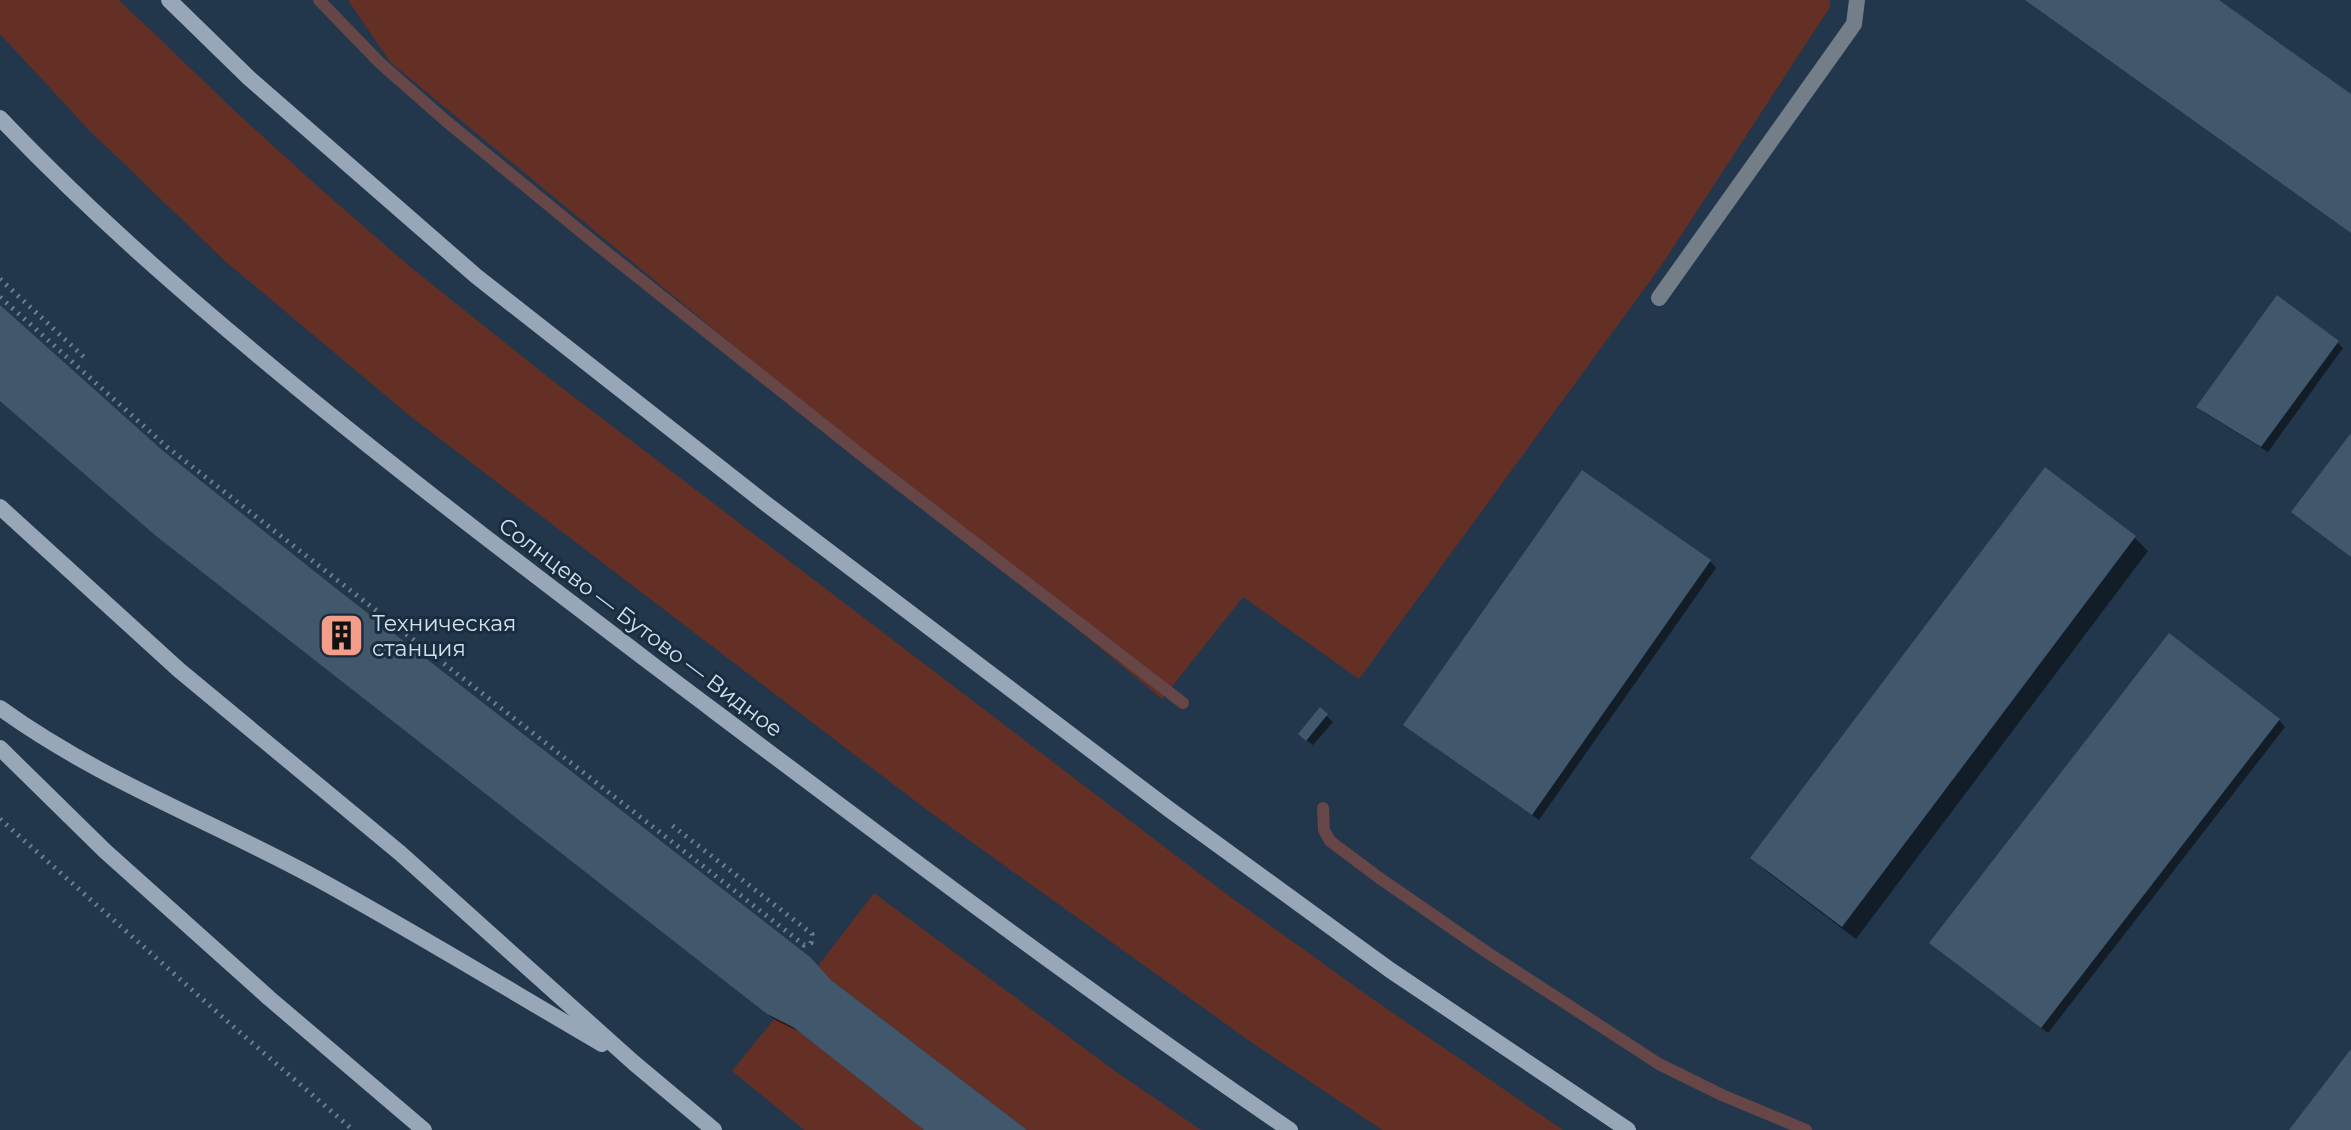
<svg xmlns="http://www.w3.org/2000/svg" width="2351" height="1130" font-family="Montserrat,sans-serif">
<rect width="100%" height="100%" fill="#22374b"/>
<g fill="#642f25">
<polygon points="0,0 119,0 237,113 315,184 409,266 553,381 1221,890 1364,993 1563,1130 1382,1130 1254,1044 931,813 410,416 225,261 89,130 0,34"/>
<polygon points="348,0 1830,0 1830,7 1661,266 1359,679 1243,597 1162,699 390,62"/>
<polygon points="874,893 1115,1071 1201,1130 1027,1130 831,980 818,966"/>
<polygon points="775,1018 793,1027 924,1130 804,1130 732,1071"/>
</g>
<g fill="#0007">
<polygon points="0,306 161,451 832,984 1023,1130 925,1130 802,1033 775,1020 164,542 0,399"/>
<polygon points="2337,342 2343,348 2268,452 2205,413 2199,407"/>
<polygon points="2045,470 2135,538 2148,551 1856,939 1766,871 1753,858"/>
<polygon points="1710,561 1716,568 1539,820 1406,725"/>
<polygon points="1320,710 1333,722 1313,745 1306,740"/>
<polygon points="2279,720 2285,727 2048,1033 1938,949"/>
</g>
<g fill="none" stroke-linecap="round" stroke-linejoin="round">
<g stroke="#664647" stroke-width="12">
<polyline points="319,0 381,64 446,121 596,244 869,461 1183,703"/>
<polyline points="1323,808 1324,830 1330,841 1378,877 1488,953 1659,1064 1722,1095 1806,1130"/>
</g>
</g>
<g fill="#41576c">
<polygon points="2025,0 2219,0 2351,94 2351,233"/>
<polygon points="2277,295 2339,341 2261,447 2196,407"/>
<polygon points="0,305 162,450 338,590 810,957 831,980 1027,1130 924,1130 793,1027 767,1014 156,536 0,401"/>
<polygon points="2351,433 2351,557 2291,512"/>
<polygon points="2045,467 2136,536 1842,927 1750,858"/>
<polygon points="1582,470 1711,560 1532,815 1403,725"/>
<polygon points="2169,633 2280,719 2041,1028 1929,943"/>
<polygon points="1320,707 1328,714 1306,741 1298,734"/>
<polygon points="2351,1049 2351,1130 2289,1130"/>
</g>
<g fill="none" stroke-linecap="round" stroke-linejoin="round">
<g stroke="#6e7f90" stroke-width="5" stroke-dasharray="2 6" stroke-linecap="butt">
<polyline points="0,279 86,359"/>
<polyline points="0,297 167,447 804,945 811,943 812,934 669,823"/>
<polyline points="0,819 236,1029 353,1130"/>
</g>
<polyline stroke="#747e88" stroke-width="16" points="1659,298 1854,24 1857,0"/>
<g stroke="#97a7b8" stroke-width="16">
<polyline points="169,0 249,78 476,276 765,503 1170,810 1390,970 1628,1130"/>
<path d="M0,118C97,220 203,311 312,400C425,492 541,580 657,668C866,825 1074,983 1290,1130"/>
<polyline points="0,507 179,670 400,853 634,1063 714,1130"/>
<path d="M0,708C98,779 209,820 314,877C411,930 506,988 602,1044"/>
<polyline points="0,748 105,851 269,998 424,1130"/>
</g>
</g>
<defs>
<symbol id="building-square" viewBox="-11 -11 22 22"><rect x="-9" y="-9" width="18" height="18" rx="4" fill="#f49d8b" stroke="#192d40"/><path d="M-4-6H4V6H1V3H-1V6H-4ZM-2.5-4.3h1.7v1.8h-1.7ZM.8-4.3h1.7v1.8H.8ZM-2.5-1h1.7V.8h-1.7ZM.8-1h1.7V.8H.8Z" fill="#111"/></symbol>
</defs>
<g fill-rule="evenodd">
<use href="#building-square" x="316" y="610" width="51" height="51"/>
</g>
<g text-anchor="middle" stroke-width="6" stroke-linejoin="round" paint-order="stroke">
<g font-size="22" fill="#d4e1ed" stroke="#192d40" text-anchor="start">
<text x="372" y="631">Техническая<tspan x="372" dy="25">станция</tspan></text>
</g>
<g font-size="22" fill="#d4e1ed" stroke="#192d40">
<text transform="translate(641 627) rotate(37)" y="8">Солнцево — Бутово — Видное</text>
</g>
</g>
</svg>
